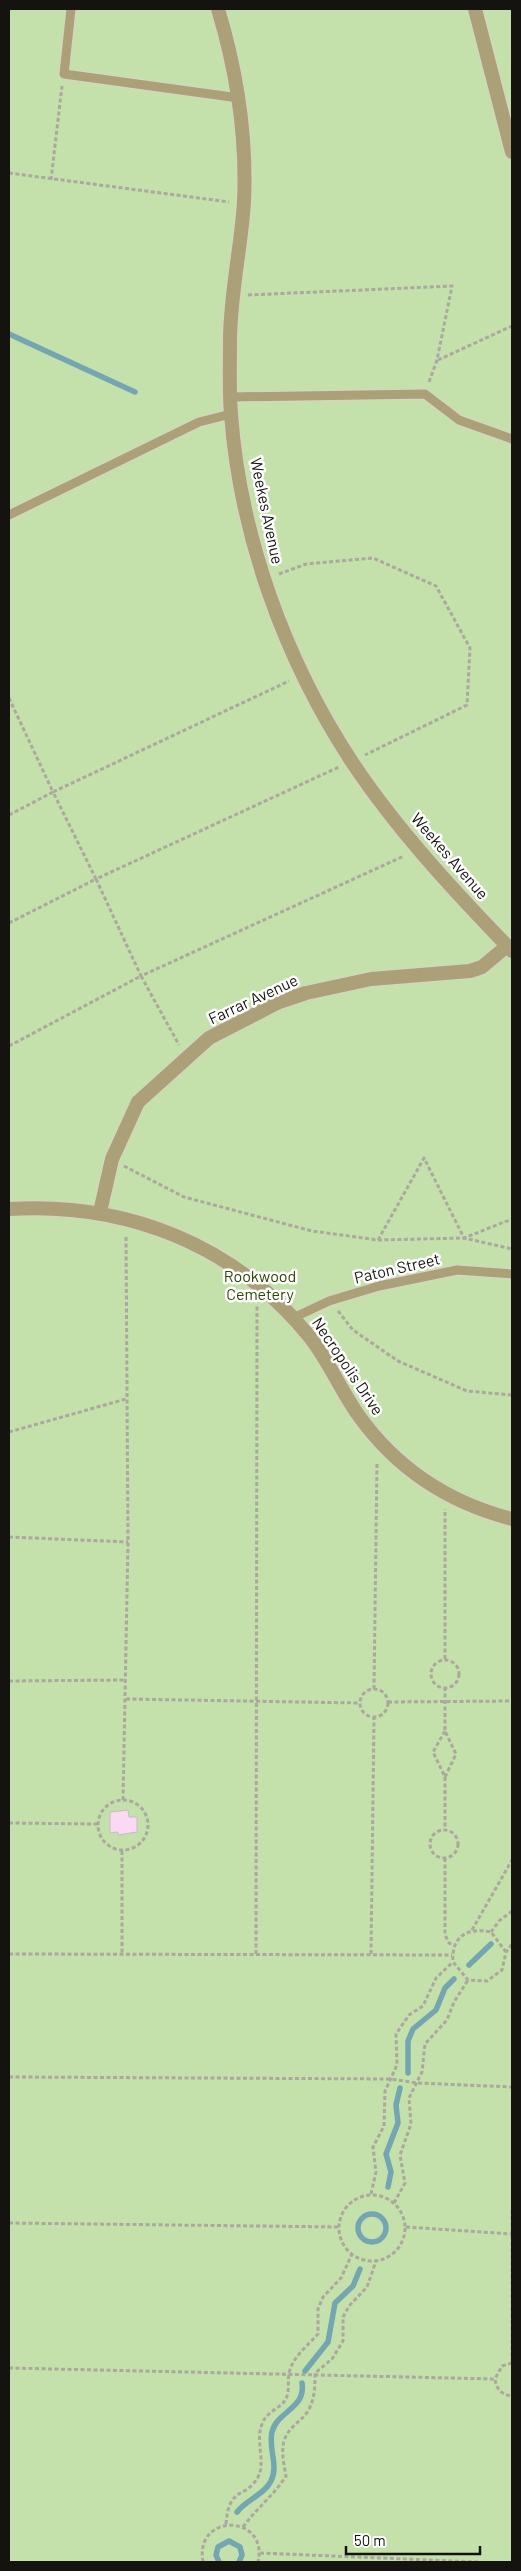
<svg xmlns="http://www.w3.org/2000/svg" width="521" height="2571" font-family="Barlow,sans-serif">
<rect width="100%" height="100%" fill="#fef8ed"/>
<rect fill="#c4e0ab" x="9" y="9" width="503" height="2553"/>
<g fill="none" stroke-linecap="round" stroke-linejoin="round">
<g stroke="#74a6b1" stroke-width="5.5">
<polyline points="9,334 135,392"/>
<polyline points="469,1965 491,1944"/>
<polyline points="408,2073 408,2041 413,2029 436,2010 445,1988 454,1979"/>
<polyline points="388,2187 391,2172 386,2154 398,2123 396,2105 400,2088"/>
<circle cx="372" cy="2228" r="14"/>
<polyline points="305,2371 328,2342 335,2303 353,2286 360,2269"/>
<path d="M237,2512C247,2499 264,2495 271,2481C279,2465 268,2449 272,2432C277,2411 306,2409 302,2383"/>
<polyline points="219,2562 216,2555 218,2547 229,2541 240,2547 242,2555 239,2562"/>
</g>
</g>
<polygon fill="#fad9f2" stroke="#c7bbc4" points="128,1810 129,1817 137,1817 137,1832 118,1835 118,1832 110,1833 110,1812"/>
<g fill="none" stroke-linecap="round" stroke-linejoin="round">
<defs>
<g id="service">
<polyline points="71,9 64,74 239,98"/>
<polyline points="231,397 425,394 459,420 512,439"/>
<polyline points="9,515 199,422 231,414"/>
<polyline points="293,1318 329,1301 379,1286 457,1270 512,1274"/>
</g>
<g id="minor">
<path d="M218,9C237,72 247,136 244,202C241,249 230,295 230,341C230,365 229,390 231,414C240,536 285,660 352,762C397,830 456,893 512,951"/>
<polyline points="475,9 512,152"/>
<path d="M9,1209C126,1202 234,1244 309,1336C329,1361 341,1391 359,1416C397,1469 450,1503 512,1519"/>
<polyline points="100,1212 112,1159 138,1102 209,1038 279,1002 306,993 371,979 470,971 482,967 507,946"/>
</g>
</defs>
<use href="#service" stroke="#d9d3c9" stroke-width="11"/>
<use href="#minor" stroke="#d9d3c9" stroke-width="16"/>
<g stroke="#aca89f" stroke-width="3" stroke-dasharray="4 2.5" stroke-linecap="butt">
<polyline points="9,173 229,202"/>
<polyline points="51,180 62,86"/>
<polyline points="248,295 452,286 437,360 429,382"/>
<polyline points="438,360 512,326"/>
<polyline points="279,574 306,564 373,558 436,586 470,648 467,705 365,755"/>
<polyline points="9,698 53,792 289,681"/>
<polyline points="9,815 53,792 96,879 339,767"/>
<polyline points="9,923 96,879 141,976 404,856"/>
<polyline points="9,1046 141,976 179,1045"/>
<polyline points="124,1166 184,1197 312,1231 378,1240 464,1238 512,1249"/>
<polyline points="378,1240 424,1158 464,1238 512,1219"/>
<polyline points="338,1311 353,1330 398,1361 467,1391 512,1395"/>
<polyline points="9,1432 126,1399"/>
<polyline points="9,1537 128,1542"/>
<polyline points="445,1659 445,1509"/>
<circle cx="445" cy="1674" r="14"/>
<polyline points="9,1681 126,1680"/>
<circle cx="374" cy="1703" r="14"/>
<polyline points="374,1689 377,1462"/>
<polyline points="126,1699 359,1703"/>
<polyline points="388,1702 512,1701"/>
<polyline points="445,1731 433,1752 445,1777 456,1754 445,1731 445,1688"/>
<polyline points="445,1777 445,1830"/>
<polyline points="123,1800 128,1542 126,1236"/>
<circle cx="123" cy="1825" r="25"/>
<polyline points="9,1823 97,1824"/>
<circle cx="444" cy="1844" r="14"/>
<polyline points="122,1851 122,1955"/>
<polyline points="445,1858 445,1935 449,1943 455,1945"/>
<polyline points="472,1930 512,1860"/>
<polyline points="491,1932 499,1921 512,1911"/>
<path d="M506,1952L491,1932C468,1927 451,1936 453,1962L468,1980L487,1981L502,1970L506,1952L512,1944"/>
<polyline points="9,1954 452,1955"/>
<polyline points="256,1954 257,1305"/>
<polyline points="371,1954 374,1718"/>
<polyline points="9,2077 391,2079 417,2083 512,2087"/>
<polyline points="371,2194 376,2172 373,2147 384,2126 385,2091 397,2065 396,2034 409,2015 423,2006 436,1978 453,1962"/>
<circle cx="372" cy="2228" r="33"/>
<polyline points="394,2203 405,2183 400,2155 411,2124 409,2098 422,2072 425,2044 447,2020 454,2002 468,1980"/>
<polyline points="9,2223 339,2227"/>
<polyline points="406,2227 512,2234"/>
<polyline points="512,2363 512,2210"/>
<path d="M512,2363L502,2366L495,2379C496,2389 502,2395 512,2396"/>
<polyline points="9,2368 495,2379"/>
<path d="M226,2524C229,2485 245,2500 258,2477C266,2462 255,2441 262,2424C265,2414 276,2410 283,2403C291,2394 287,2384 289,2373C292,2358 308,2345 318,2334V2309L323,2297L341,2278L352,2254"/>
<path d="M243,2527C257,2508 274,2495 286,2476C284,2465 281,2452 284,2441C288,2427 301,2422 308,2411C315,2399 315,2386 315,2373L332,2359L343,2341V2317L349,2306L367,2287L376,2261"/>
<polyline points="260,2553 478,2562"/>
<path d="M203,2562C194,2512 269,2514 258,2562"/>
</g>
<use href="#service" stroke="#aba078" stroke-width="9"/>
<use href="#minor" stroke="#aba078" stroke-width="14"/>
</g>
<g text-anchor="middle" stroke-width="5" stroke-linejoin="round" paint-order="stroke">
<g font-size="16" fill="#15130f" stroke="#fff">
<text transform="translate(267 511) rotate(78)" y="6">Weekes Avenue</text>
<text transform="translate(450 856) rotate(49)" y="6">Weekes Avenue</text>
<text transform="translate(253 999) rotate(-25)" y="6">Farrar Avenue</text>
<text transform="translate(397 1268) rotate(-13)" y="6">Paton Street</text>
<text transform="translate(348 1366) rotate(56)" y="6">Necropolis Drive</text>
</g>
<g font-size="16" fill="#2b4604" stroke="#fff">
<text x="260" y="1282">Rookwood<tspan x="260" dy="18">Cemetery</tspan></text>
</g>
</g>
<rect width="521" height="2571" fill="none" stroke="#15130f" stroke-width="20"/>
<path d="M346 2546v8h134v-8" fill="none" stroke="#15130f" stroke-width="2.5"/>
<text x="354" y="2546" font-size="15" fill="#15130f" stroke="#ffffff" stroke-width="4" paint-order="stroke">50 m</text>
</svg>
